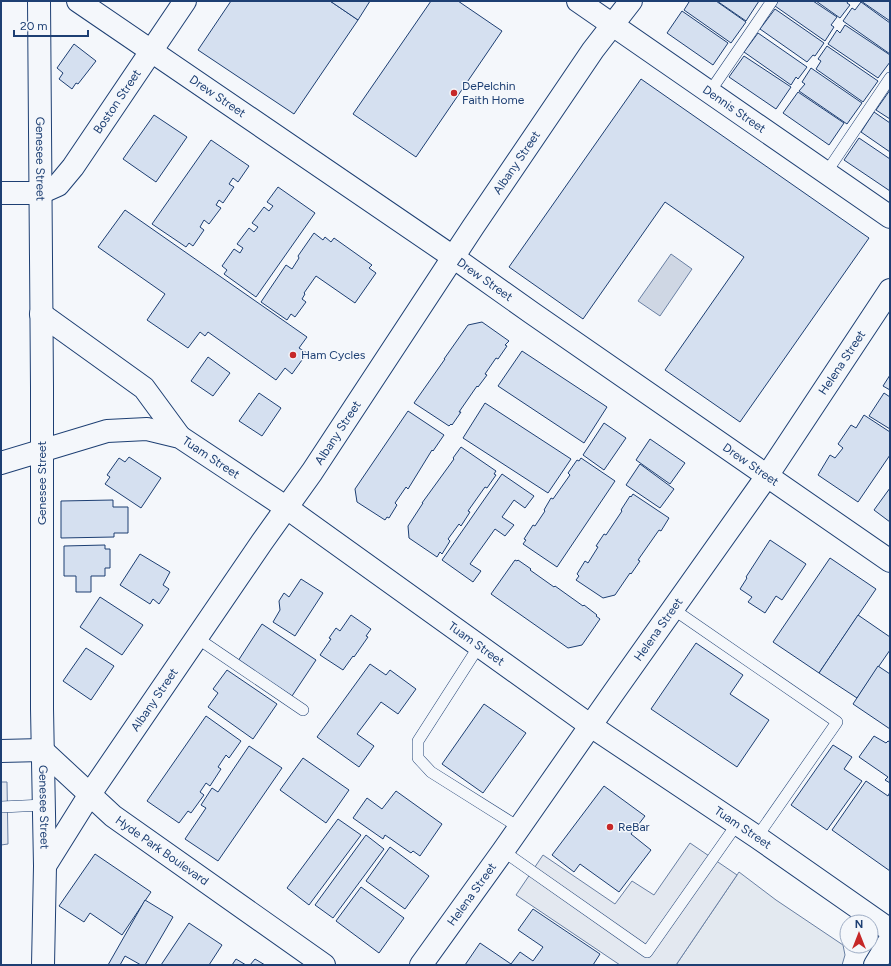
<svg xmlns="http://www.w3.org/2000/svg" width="891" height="966" font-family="Figtree,sans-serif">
<rect width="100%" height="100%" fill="#f4f7fb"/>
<polygon fill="#e3e9f0" stroke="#687fa3" points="739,872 776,900 843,945 845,955 842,965 676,965"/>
<g fill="#e3e8f0" stroke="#687fa3">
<polygon points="1,782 7,782 8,844 1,845"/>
<polygon points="690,843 737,875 676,965 620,965 516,895 543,855 615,904 632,881 654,895"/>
</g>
<polygon fill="#cfd7e4" stroke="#687fa3" points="671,254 692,269 660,316 638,301"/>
<g fill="#d5e0f0" stroke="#1d3f73">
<polygon points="231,1 330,1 358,20 294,114 198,50"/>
<polygon points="330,1 370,1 358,20"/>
<polygon points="431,1 458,1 502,31 416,157 353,114"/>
<polygon points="688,1 716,1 746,22 731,43 684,10 689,2"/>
<polygon points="717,1 759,1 746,21"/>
<polygon points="778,1 813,1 837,17 831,25 834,27 825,41 775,6"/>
<polygon points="816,1 848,1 847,3 850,5 840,18"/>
<polygon points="861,1 890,1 890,21"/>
<polygon points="861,2 890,23 890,54 843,21 852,8 855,10"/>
<polygon points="775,9 824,43 815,56 813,55 807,62 760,29"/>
<polygon points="682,11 728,43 713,65 667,33"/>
<polygon points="845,25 890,55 890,62 878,78 828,44 837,30 840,33"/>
<polygon points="758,33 807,67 798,79 796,77 791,85 744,52"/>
<polygon points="74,44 96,61 78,84 76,83 72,89 59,79 63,73 57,68"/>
<polygon points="827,46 878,81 863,102 816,69 821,61 818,59"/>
<polygon points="744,56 791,87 776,109 729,77"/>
<polygon points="811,68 862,103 847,124 799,91 805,84 802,82"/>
<polygon points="641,79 869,238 740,422 665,370 744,257 665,202 583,319 509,267"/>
<polygon points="890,90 890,119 876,110"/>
<polygon points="798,92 844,123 829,145 783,113"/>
<polygon points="874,112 890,123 890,152 861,132"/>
<polygon points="154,115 187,137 156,182 123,159"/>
<polygon points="859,138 890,159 890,191 844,160"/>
<polygon points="211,140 249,166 238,182 233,178 229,184 234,187 223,203 219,200 216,205 221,208 209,224 204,220 200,227 204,230 193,246 189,243 186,247 152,224"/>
<polygon points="278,187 315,213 256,297 224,274 227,270 222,266 234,249 240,253 243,248 237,244 249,228 254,232 258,227 252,223 264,207 269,211 273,206 267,202"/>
<polygon points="125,210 307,337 299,348 307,353 292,374 285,368 276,380 208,332 205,336 200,332 188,348 147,320 165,294 98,247"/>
<polygon points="314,233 323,240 325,237 331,242 334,238 372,265 369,268 376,273 355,303 316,276 304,293 305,294 302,299 306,302 295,317 291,314 287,320 261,302 286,265 292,269 299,258 298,256"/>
<polygon points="482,322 509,341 505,345 507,346 498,359 496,358 485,374 487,375 478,387 477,386 459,412 461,412 452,425 451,424 449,426 414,403 445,359 444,359 468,325"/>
<polygon points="522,351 607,407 584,443 498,386"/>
<polygon points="208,357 230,373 213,396 191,381"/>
<polygon points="890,375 890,390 883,386"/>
<polygon points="259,393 281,408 262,436 239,421"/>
<polygon points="884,393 890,397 890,429 869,416"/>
<polygon points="485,403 571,459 548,493 463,438"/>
<polygon points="408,411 444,435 433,451 432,450 408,489 406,487 395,503 397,505 389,518 387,517 385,520 357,502 355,489"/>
<polygon points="864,415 890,432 890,455 858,502 818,475 830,455 835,458 843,448 838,444 851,425 856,428"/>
<polygon points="604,423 626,438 604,470 583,455"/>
<polygon points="650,439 685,463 670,484 636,460"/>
<polygon points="461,447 496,471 494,474 496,475 487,488 485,487 468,511 470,512 461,526 459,524 448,539 450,541 442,554 440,552 437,557 409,538 408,526 423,503 422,503 454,459 453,458"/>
<polygon points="129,457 161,478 141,508 105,484 110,477 107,475 119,458 125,462"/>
<polygon points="581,458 615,481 557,567 523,544 526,540 524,539 533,525 535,526 545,511 544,510 551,498 553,499 570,475 568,473 577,460 579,461"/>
<polygon points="640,464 674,489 660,508 626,485"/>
<polygon points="502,474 534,496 525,508 514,500 502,517 514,525 505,536 495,529 470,564 481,571 473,582 442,560"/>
<polygon points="890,488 890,522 874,510"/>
<polygon points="633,494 669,518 661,531 659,530 638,560 640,561 631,574 630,573 615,595 603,598 576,580 579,576 577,574 585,561 588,563 598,547 596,546 604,534 606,535 622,511 621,510 630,496 631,497"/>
<polygon points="113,500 113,507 128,507 128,533 114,533 114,537 61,538 61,501"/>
<polygon points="770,540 806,564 782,600 776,596 765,613 748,602 752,597 740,589 747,578 746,577"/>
<polygon points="105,545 105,549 110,549 110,568 105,568 105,576 91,576 91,592 76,592 76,576 64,576 64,546"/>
<polygon points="140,554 170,572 163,585 169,589 159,604 153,599 150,604 120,585"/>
<polygon points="830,558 876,589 819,673 773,642"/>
<polygon points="515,560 517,561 518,560 531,569 530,570 554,587 555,586 583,606 584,605 597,615 596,616 600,619 582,645 568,648 491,594"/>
<polygon points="301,579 323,593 295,636 273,622 280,610 279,601 284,593 289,597"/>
<polygon points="100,597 143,625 122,655 80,627"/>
<polygon points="351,615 371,629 366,636 368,637 354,657 353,656 343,670 320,655 331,639 329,638 336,628 340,631"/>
<polygon points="858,615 890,637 890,650 857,698 819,673"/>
<polygon points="262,624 316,660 292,696 238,661"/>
<polygon points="696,643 743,675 730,694 769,720 737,767 651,709"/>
<polygon points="86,648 114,666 91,700 63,681"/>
<polygon points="370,664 386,675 390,670 416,689 398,714 381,702 357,734 374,746 359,767 317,737"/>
<polygon points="878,666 890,674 890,729 853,704"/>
<polygon points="227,670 277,704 253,739 208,707 218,693 213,689"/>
<polygon points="484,704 526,733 483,793 442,764"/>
<polygon points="206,716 241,741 229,758 226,755 218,767 221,769 210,786 206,783 200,792 204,795 191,813 188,811 179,823 147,801"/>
<polygon points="874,736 886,743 888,741 890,742 890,783 885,780 888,777 859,757"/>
<polygon points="833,745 852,757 844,769 862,781 827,830 791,805"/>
<polygon points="249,746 282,768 218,861 185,839 206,808 201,805 212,788 218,792"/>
<polygon points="303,758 349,790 326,823 280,790"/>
<polygon points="866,781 888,796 890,792 890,871 832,830"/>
<polygon points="604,786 645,816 631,834 651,850 619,892 580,864 574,872 552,855"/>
<polygon points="396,791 442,824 420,856 413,851 411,853 385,835 383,839 353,818 367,798 382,809"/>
<polygon points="338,819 361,835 309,905 287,888"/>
<polygon points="366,835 384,849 333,918 315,905"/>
<polygon points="390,847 429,876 405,909 366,881"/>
<polygon points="95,854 151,892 122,935 90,913 84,922 59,906"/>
<polygon points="361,887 404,918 379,953 336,921"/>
<polygon points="145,900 173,917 145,965 141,965 125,956 120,965 108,965"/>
<polygon points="533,909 600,954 593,965 465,965 480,943 511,964 520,952 533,961 543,947 518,930"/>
<polygon points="189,923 222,945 209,965 161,965"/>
<polygon points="236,959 246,965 232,965"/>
<polygon points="255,959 265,965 250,965"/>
</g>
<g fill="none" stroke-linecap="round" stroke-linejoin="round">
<defs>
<g id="service">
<polyline points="709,93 772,1"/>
<polyline points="826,173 890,78"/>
<polyline points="673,609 837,722 757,837"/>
<polyline points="197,638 303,710"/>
<polyline points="479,646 418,741 418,758 431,772 520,828"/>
<polyline points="1,807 44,805"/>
<polyline points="503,851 647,952 737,824"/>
</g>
<g id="minor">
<path id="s1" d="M39,1L42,387V709L45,866L43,965"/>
<path id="s2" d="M78,1L453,257L532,313L890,561"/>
<path id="s3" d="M578,1L890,217"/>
<path id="s4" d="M1,193H40L58,185L73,167L185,1"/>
<path id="s5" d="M1,751L42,750L113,816L324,965"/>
<path id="s6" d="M45,866L90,794L262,542L312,472L473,227L593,50L631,1"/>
<path id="s7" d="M421,965L503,851L614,692L767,476L890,290"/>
<polyline points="875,965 890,940"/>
</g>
<g id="tertiary">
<polyline points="41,314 144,388 180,437"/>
<path id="s8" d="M1,463L107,431L147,429L180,437L287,508L591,726L757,837L890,930"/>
</g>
</defs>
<use href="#service" stroke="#1d3f73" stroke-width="12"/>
<use href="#minor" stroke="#1d3f73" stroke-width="24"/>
<use href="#tertiary" stroke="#1d3f73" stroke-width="24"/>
<use href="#service" stroke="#f4f7fb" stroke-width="11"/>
<use href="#minor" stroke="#f4f7fb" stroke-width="22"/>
<use href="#tertiary" stroke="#f4f7fb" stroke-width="22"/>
</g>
<g fill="#c62828" stroke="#f4f7fb" stroke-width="1.5">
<circle cx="454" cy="93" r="4"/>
<circle cx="293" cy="355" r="4"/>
<circle cx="610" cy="827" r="4"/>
</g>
<g text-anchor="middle" stroke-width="3" stroke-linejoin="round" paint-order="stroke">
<g font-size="12" fill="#1d3f73" stroke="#f4f7fb" text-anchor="start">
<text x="462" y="90">DePelchin<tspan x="462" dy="14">Faith Home</tspan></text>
<text x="301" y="359">Ham Cycles</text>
<text x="618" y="831">ReBar</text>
</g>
<g font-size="12" fill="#1d3f73" stroke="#f4f7fb">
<text dy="4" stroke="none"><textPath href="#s2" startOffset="169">Drew Street</textPath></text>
<text dy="4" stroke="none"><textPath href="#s4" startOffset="161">Boston Street</textPath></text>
<text dy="4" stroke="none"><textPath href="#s3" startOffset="190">Dennis Street</textPath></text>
<text dy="4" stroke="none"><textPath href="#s1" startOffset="158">Genesee Street</textPath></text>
<text dy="4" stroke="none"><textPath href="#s6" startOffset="847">Albany Street</textPath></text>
<text dy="4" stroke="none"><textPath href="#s2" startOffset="493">Drew Street</textPath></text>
<text dy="4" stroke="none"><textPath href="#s7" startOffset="735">Helena Street</textPath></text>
<text dy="4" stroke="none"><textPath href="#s6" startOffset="523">Albany Street</textPath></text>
<text dy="4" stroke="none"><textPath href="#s8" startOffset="222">Tuam Street</textPath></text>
<text dy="4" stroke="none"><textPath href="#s2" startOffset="817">Drew Street</textPath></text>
<text transform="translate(42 483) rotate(-90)" y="4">Genesee Street</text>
<text dy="4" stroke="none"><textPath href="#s7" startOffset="411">Helena Street</textPath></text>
<text dy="4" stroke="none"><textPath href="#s8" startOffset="546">Tuam Street</textPath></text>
<text dy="4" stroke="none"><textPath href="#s6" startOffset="199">Albany Street</textPath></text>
<text dy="4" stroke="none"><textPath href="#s1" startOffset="806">Genesee Street</textPath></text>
<text dy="4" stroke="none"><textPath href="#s8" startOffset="870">Tuam Street</textPath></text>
<text dy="4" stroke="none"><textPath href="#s5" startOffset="198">Hyde Park Boulevard</textPath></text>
<text dy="4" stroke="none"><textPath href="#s7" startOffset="87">Helena Street</textPath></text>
</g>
</g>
<rect width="891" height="966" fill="none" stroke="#1d3f73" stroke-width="4"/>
<g transform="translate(859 934)"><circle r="19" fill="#f4f7fb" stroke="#9eadc5"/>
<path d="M0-3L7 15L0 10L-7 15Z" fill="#c62828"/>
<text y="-6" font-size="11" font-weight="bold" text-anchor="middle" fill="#1d3f73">N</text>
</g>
<path d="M14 30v6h74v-6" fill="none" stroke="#1d3f73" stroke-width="2"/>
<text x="20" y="30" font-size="12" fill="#1d3f73" stroke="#f4f7fb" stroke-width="3" paint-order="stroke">20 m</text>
</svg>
